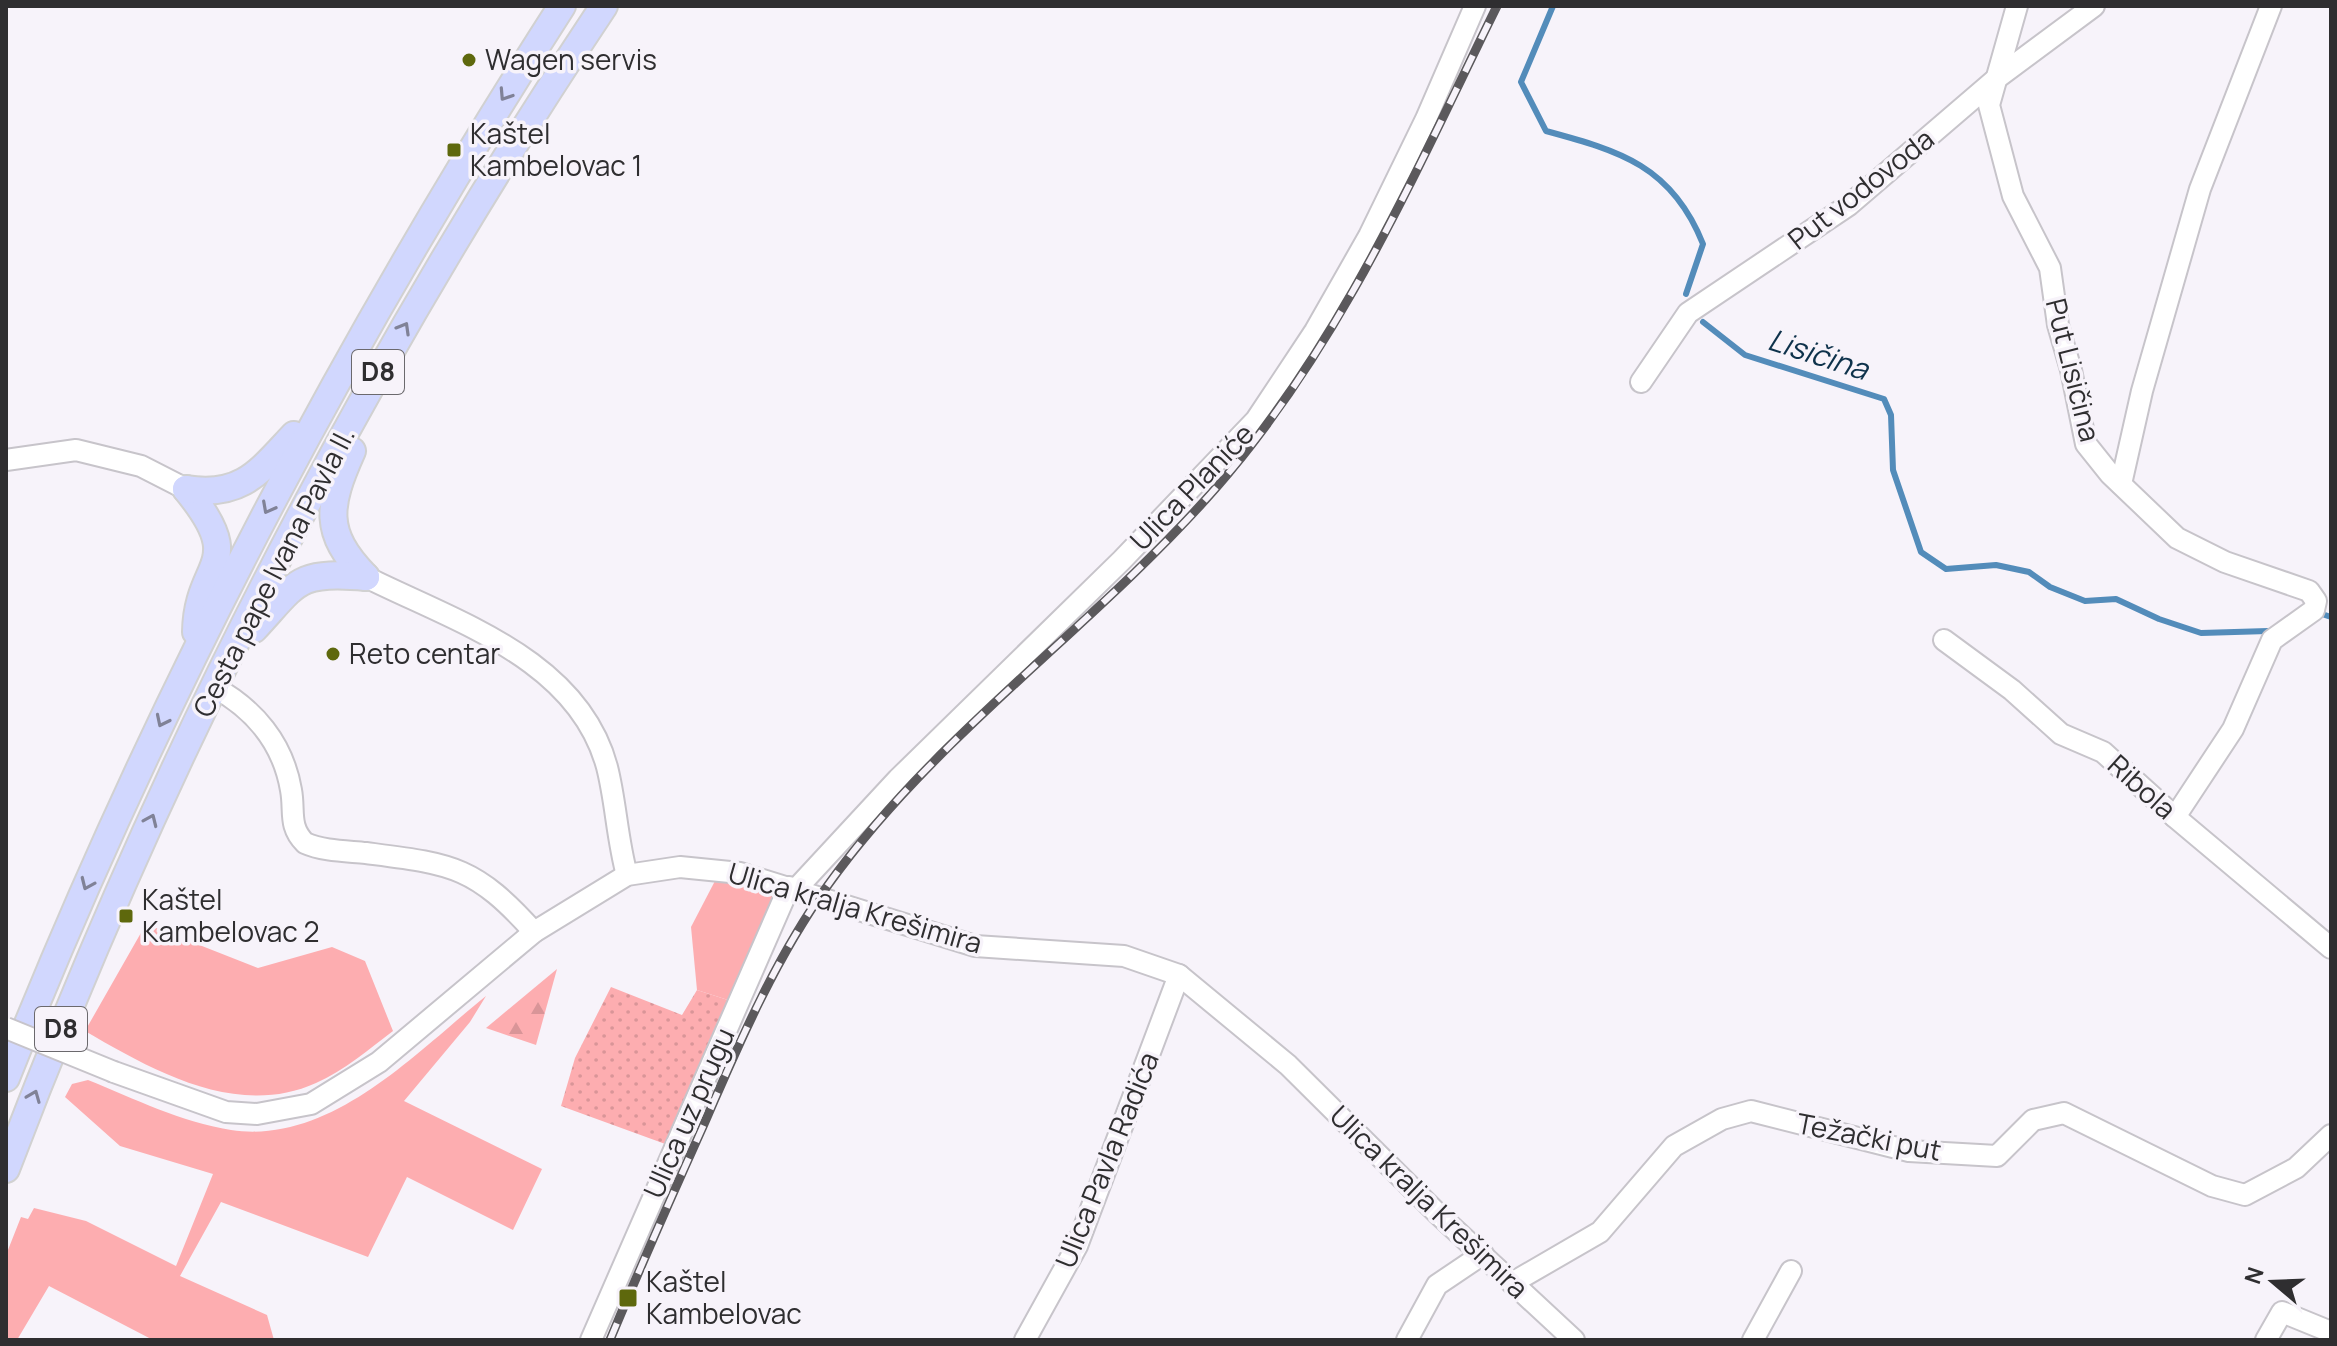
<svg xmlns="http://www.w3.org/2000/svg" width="2337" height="1346" font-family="Manrope,sans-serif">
<defs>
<pattern id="forest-firs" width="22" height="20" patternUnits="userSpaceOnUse" patternTransform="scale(2)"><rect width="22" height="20" fill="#fdadb0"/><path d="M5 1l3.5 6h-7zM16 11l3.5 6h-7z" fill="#d99598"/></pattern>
<pattern id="park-dots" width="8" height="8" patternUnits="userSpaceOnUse" patternTransform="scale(2)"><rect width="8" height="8" fill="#fdadb0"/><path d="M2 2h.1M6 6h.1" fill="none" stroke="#d99598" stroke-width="1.8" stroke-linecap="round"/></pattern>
</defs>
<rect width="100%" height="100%" fill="#f7f3fa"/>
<g fill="#fdadb0">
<polygon points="716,879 774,894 776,898 731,1001 697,990 691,927"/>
<path d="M146,924L258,968L332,947L365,961L393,1031C369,1049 344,1071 316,1083C237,1119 152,1070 85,1031Z"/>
<path d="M486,996L470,1022L404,1101L542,1169L513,1230L407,1177L368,1257L221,1202L180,1276L267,1315L274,1340H153L49,1286L17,1340H6V1255L21,1217L28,1219L34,1208L86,1221L176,1266L213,1174L120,1146L65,1097L72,1084L88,1080C135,1099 181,1122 231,1130C331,1145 415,1053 486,996Z"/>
</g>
<polygon fill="url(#forest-firs)" points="557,969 536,1045 486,1028"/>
<polygon fill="url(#park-dots)" points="611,987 682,1015 697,990 731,1001 668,1145 561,1106 575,1058"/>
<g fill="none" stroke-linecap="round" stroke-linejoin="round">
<g stroke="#538cba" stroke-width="6">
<path d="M1553,6L1521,82L1546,131C1620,151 1672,166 1703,244L1686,294"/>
<polyline points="1703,322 1745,355 1884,399 1891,415 1893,470 1921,552 1946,569 1996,565 2029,572 2050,587 2085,601 2116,599 2159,619 2201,633 2268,631"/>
<polyline points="2325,615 2331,617"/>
</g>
<defs>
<g id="minor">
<polyline points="2017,6 1989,105 2013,196 2050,268 2058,325 2071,370 2086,444 2110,474 2177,538 2225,562 2309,591 2316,601 2314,610 2272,640 2233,729 2175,817"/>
<polyline points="1641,382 1688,313 1849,205 1997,78 2094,6"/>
<polyline points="6,460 76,450 141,466 186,489"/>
<polyline points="2121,484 2142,391 2200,189 2271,6"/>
<path d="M366,577C456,622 578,659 607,767C616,802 617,839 627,875"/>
<polyline points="1944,640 2012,690 2061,734 2103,752 2175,817 2331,948"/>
<path d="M214,687C254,709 283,743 291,790C295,811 288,826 305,843C323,851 346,851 366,853C451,864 474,865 534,932"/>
<polyline points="797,888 898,779 1122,560 1256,420 1315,331 1369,236 1426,119 1475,6"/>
<polyline points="114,1072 226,1112 257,1114 311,1104 379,1062 534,932 627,875 680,867 740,873 975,946 1124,956 1179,975 1288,1065 1438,1214 1574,1340"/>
<polyline points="1512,1283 1600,1232 1674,1146 1722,1119 1751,1111 1909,1151 1997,1156 2033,1120 2064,1113 2212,1186 2245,1195 2296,1168 2331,1135"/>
<polyline points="591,1340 789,887"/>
<polyline points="1025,1340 1077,1246 1179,975"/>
<polyline points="1407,1340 1437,1285 1483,1254"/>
<polyline points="1753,1340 1791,1271"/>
<polyline points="2266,1340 2282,1312 2331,1332"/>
</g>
<g id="major">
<path d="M352,451C328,505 322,532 366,577"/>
<path d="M186,489C249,566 197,560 196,632"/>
<path d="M186,489C242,498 260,471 294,435"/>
<path d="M254,629C297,583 296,570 366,577"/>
<path d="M6,1078C155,703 344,345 562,6"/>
<path d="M6,1169C161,760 361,370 604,6"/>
</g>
</defs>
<use href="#minor" stroke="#c7c4ca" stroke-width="24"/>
<use href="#major" stroke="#d1d1d1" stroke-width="30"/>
<use href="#minor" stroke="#fff" stroke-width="20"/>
<use href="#major" stroke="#d1d7fe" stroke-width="26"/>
<defs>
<path id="rail" d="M610,1340C639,1270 670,1200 701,1131C738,1046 774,960 828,885C936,734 1093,628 1215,489C1340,346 1414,175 1497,6"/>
</defs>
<use href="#rail" stroke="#5b595c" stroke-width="9"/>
<use href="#rail" stroke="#f7f3fa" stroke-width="6" stroke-dasharray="18" stroke-linecap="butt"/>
<defs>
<polyline id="minor-bridge" points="6,1028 114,1072"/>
</defs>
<use href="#minor-bridge" stroke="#c7c4ca" stroke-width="24" stroke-linecap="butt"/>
<use href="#minor-bridge" stroke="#fff" stroke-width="20"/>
</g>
<defs><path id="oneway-chevron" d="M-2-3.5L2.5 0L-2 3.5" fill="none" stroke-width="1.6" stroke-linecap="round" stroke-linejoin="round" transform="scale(2)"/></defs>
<g stroke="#808297">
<use href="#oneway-chevron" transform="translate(505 95) rotate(123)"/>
<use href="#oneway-chevron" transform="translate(404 328) rotate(-60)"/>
<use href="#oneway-chevron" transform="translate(268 508) rotate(118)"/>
<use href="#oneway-chevron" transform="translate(162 721) rotate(116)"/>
<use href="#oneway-chevron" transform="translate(151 820) rotate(-66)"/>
<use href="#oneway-chevron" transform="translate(87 884) rotate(114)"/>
<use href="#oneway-chevron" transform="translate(34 1096) rotate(-68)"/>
</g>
<g fill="#5e680d" stroke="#f7f3fa" stroke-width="3">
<circle cx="469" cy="60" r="8"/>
<rect x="446" y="142" width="16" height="16" rx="4"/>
<circle cx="333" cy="654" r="8"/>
<rect x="118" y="908" width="16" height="16" rx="4"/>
<rect x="618" y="1288" width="20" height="20" rx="4"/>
</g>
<g text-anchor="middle" stroke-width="7" stroke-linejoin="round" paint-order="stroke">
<g fill="#f7f3fa" stroke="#6b696d" stroke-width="2">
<rect x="352" y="350" width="52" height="44" rx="6"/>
<rect x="35" y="1007" width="52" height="44" rx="6"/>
</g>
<g font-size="26" font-weight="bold" fill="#2f2e30">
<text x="378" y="381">D8</text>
<text x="61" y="1038">D8</text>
</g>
<g font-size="28" fill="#2f2e30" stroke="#f7f3fa" text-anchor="start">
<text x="485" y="70">Wagen servis</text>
<text x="470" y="144">Kaštel<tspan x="470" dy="32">Kambelovac 1</tspan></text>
<text x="349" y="664">Reto centar</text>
<text x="142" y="910">Kaštel<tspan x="142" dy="32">Kambelovac 2</tspan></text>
<text x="646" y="1292">Kaštel<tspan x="646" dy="32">Kambelovac</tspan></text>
</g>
<g font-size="28" fill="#2f2e30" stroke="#f7f3fa">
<text transform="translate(1861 189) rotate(-38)" y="10">Put vodovoda</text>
<text transform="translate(2073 370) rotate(76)" y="10">Put Lisičina</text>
<text transform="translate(1192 487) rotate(-46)" y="10">Ulica Planiće</text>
<text transform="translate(274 572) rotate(-63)" y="10">Cesta pape Ivana Pavla II.</text>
<text transform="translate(2142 787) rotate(42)" y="10">Ribola</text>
<text transform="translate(855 908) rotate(16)" y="10">Ulica kralja Krešimira</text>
<text transform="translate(689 1113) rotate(-66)" y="10">Ulica uz prugu</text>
<text transform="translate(1869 1137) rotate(11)" y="10">Težački put</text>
<text transform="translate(1107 1160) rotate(-68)" y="10">Ulica Pavla Radića</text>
<text transform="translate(1429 1202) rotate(44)" y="10">Ulica kralja Krešimira</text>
</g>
<g font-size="30" font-style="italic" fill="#0e324b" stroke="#f7f3fa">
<text transform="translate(1818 355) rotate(18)" y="10">Lisičina</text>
</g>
</g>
<rect width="2337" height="1346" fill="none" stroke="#2f2e30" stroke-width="16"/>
<g transform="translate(2273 1282) rotate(289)" stroke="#f7f3fa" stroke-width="6" paint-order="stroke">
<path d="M0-6L14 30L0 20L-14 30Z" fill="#2f2e30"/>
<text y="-12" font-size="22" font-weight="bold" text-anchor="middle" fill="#2f2e30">N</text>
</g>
</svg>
